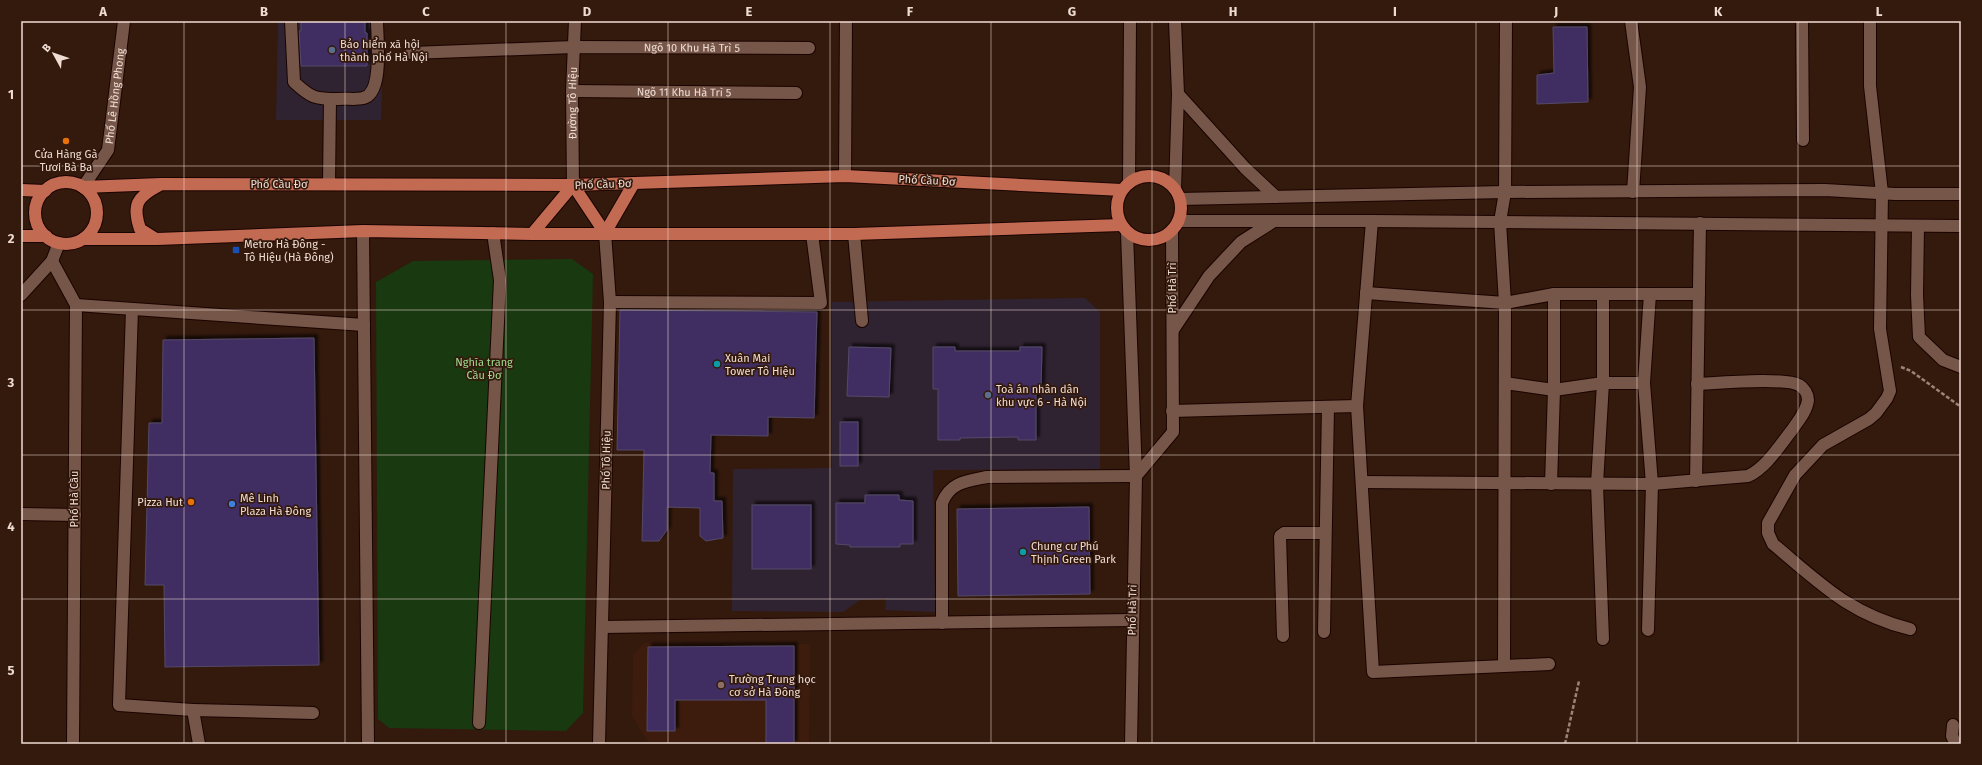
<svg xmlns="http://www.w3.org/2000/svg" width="1982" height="765" font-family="'Fira Sans',sans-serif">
<defs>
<filter id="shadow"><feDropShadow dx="3.5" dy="-3.5" stdDeviation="1" flood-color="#0009"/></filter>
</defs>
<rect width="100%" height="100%" fill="#34190d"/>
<g fill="#302331">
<polygon points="278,21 384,21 381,120 276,120"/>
<polygon points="1085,298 1100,312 1100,469 933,470 935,612 885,610 886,599 860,600 843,612 732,611 733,469 832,468 832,302"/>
</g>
<polygon fill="#3e1c0d" points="645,643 810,644 809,744 649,744 632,716 633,655"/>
<polygon fill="#193910" points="572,259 593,274 583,713 566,731 389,728 378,719 376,282 413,261"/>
<g fill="#412d63" stroke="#534a67" filter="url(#shadow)">
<polygon points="301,21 365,21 365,33 367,33 367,66 301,66 299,31 301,31"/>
<polygon points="1553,27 1587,27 1588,102 1537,104 1537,75 1554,73"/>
<polygon points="620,310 817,312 814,418 768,417 768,436 711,435 710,473 714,473 714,501 722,501 723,538 706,541 700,536 700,508 667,507 667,530 659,541 642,541 644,450 617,450"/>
<polygon points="314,338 319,665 165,667 164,585 145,585 149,423 162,423 163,340"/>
<polygon points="849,347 891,348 889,397 847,396"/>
<polygon points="933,347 955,347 955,351 1020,351 1020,347 1042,347 1041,388 1036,388 1036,440 1018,440 1018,437 960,438 960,440 938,440 938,389 933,389"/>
<rect x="840" y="422" width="18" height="44"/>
<polygon points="865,495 899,495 899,500 913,501 913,544 900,544 900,547 850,547 850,545 836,544 836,503 865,503"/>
<rect x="752" y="505" width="59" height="64"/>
<polygon points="1089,507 1090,594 958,596 957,509"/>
<polygon points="794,646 794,744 766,744 766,700 675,700 675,731 647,731 648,647"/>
</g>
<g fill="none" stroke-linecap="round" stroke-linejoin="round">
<defs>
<g id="minor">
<path d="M291,21L294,82C311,98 315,99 338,99C346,98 355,100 363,98C384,94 377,38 377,21"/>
<polyline points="1631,21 1640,87 1633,192"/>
<polyline points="1802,21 1803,140"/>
<path d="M1870,21V86L1882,193L1880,329L1890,391L1887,398L1876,413L1869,419L1823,445L1795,475L1768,523V533L1773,544C1820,583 1849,614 1910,629"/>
<path id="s1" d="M411,53L574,47L809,48"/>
<path id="s2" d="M572,91L796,93"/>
<polyline points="1178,94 1245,168 1276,197"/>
<polyline points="845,176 846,21"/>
<polyline points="1129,183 1130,21"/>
<polyline points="329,184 330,99"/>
<path id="s3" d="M573,185L572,91L575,21"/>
<path id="s4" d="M83,187L108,150L124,21"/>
<polyline points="1175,189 1178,94 1175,21"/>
<polyline points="1180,199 1505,192 1825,190 1895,194 1961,194"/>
<polyline points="1178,221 1372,221 1961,226"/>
<polyline points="1372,221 1357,406 1373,672 1549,664"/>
<polyline points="1918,227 1917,295 1919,337 1943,360 1961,367"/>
<polyline points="363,231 368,744"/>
<polyline points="1127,233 1136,476 1131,744"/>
<polyline points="854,234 862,321"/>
<polyline points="52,261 76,305 73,744"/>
<polyline points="1366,293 1505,303 1554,294 1699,294"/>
<polyline points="21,295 52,261 59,243"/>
<polyline points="610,302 821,303 812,234"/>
<polyline points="76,305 364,325"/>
<polyline points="132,309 119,705 193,710 199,744"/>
<polyline points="1173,330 1209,276 1241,242 1274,221"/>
<polyline points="1505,383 1554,390 1603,383 1644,383 1650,294"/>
<polyline points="1644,383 1652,484 1648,630"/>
<polyline points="1172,411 1357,406"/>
<polyline points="1136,476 1173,432 1172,230"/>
<polyline points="1696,481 1700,223"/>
<path d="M1362,482L1652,484L1748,476C1766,468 1780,445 1792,430C1798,421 1807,411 1808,400C1808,394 1804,388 1799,385C1783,377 1718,383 1697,384"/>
<polyline points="1551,484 1554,390 1554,294"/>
<polyline points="21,514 75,515"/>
<path d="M942,623V503C950,482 967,481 987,477L1136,476"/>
<polyline points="602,627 1132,620"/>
<polyline points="1324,632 1328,407"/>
<polyline points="1283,636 1280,536 1284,533 1325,533"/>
<polyline points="1603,639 1597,484 1603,383 1603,294"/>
<polyline points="1504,665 1505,303 1500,222 1505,192 1506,21"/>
<polyline points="193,710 313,713"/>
<polyline points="479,723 500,280 493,233"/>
<polyline points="1953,725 1952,736 1956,744"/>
<polyline points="599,744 610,302 605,233"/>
</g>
<g id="major">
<circle cx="1149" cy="208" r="32"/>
<circle cx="66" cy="213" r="31"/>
<polyline points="573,185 605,233"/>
<polyline points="83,187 161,184 573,185 845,176 1122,190"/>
<polyline points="21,190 45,191"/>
<polyline points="605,233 634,183"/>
<polyline points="532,234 573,185"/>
<polyline points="21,236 46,236"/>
<polyline points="83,239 157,239 363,231 532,234 854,234 1121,225"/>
<path d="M156,239L140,229C132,205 137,197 158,186"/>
</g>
</defs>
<use href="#minor" stroke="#1a0400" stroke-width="14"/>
<use href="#major" stroke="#1a0400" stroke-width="14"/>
<g stroke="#9a8479" stroke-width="2.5" stroke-dasharray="4 2" stroke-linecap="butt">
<polyline points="1901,367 1911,371 1961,407"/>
<polyline points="1565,744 1579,681"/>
</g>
<use href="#minor" stroke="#765648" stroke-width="12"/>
<use href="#major" stroke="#c36a53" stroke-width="12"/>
</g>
<path fill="none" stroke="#efdcd3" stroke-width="1" stroke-opacity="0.55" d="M184,21V744M345,21V744M506,21V744M668,21V744M830,21V744M991,21V744M1152,21V744M1314,21V744M1476,21V744M1637,21V744M1798,21V744M21,166H1961M21,310H1961M21,455H1961M21,599H1961"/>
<g fill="#5c6f8a" stroke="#34190d" stroke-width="1.5">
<circle cx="332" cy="50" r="4"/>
<circle cx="988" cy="395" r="4"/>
</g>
<g fill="#e8710a" stroke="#34190d" stroke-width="1.5">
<circle cx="66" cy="141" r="4"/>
<circle cx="191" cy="502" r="4"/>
</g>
<rect fill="#1a4fb4" stroke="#34190d" stroke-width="1.5" x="232" y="246" width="8" height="8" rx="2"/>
<g fill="#0f9aa8" stroke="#34190d" stroke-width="1.5">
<circle cx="717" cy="364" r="4"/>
<circle cx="1023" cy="552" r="4"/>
</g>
<circle fill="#3f7fe0" stroke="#34190d" stroke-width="1.5" cx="232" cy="504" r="4"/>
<circle fill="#8d6e63" stroke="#34190d" stroke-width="1.5" cx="721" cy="685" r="4"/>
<g text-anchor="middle" stroke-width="3.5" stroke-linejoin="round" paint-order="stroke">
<g font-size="11" fill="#efdcd3" stroke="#34190d" text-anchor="start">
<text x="340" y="48">Bảo hiểm xã hội<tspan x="340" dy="13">thành phố Hà Nội</tspan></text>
<text x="66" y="158" text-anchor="middle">Cửa Hàng Gà<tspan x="66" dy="13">Tươi Bà Ba</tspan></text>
<text x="244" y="248">Metro Hà Đông -<tspan x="244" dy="13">Tô Hiệu (Hà Đông)</tspan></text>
<text x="725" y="362">Xuân Mai<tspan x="725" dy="13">Tower Tô Hiệu</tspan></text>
<text x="996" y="393">Toà án nhân dân<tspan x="996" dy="13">khu vực 6 - Hà Nội</tspan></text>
<text x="240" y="502">Mê Linh<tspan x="240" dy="13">Plaza Hà Đông</tspan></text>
<text x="183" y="506" text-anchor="end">Pizza Hut</text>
<text x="1031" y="550">Chung cư Phú<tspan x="1031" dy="13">Thịnh Green Park</tspan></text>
<text x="729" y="683">Trường Trung học<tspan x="729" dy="13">cơ sở Hà Đông</tspan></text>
</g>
<g font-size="11" fill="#efdcd3" stroke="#34190d">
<text dy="4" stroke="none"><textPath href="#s1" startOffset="281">Ngõ 10 Khu Hà Trì 5</textPath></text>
<text dy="4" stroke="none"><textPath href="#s2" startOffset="112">Ngõ 11 Khu Hà Trì 5</textPath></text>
<text dy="4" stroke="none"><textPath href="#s4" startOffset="99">Phố Lê Hồng Phong</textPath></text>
<text dy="4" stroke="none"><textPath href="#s3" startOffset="82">Đường Tô Hiệu</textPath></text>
<text transform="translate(927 180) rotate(3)" y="4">Phố Cầu Đơ</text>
<text x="279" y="188">Phố Cầu Đơ</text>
<text transform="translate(603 184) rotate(-2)" y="4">Phố Cầu Đơ</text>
<text transform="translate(1172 288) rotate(-90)" y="4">Phố Hà Trì</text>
<text transform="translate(606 460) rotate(-89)" y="4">Phố Tô Hiệu</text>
<text transform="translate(74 499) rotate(-90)" y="4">Phố Hà Cầu</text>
<text transform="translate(1132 610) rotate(-89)" y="4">Phố Hà Trì</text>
</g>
<g font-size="11" fill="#9edc8f" stroke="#34190d">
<text x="484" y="366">Nghĩa trang<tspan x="484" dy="13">Cầu Đơ</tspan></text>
</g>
</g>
<rect width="1982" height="765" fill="none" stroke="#34190d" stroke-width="44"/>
<g transform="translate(54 54) rotate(310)" stroke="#34190d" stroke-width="3" paint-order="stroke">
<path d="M0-3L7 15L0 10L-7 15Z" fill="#efdcd3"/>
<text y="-6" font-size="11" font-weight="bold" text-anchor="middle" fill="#efdcd3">B</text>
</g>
<rect x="22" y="22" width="1938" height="721" fill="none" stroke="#efdcd3" stroke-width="1.5"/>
<g font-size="13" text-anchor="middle" font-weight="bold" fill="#efdcd3">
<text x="103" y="16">A</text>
<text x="264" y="16">B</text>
<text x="426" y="16">C</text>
<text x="587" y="16">D</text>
<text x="749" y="16">E</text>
<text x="910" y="16">F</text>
<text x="1072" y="16">G</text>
<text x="1233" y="16">H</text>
<text x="1395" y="16">I</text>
<text x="1556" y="16">J</text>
<text x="1718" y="16">K</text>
<text x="1879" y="16">L</text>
<text x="11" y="99">1</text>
<text x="11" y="243">2</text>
<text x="11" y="387">3</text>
<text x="11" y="531">4</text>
<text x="11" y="675">5</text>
</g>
</svg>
